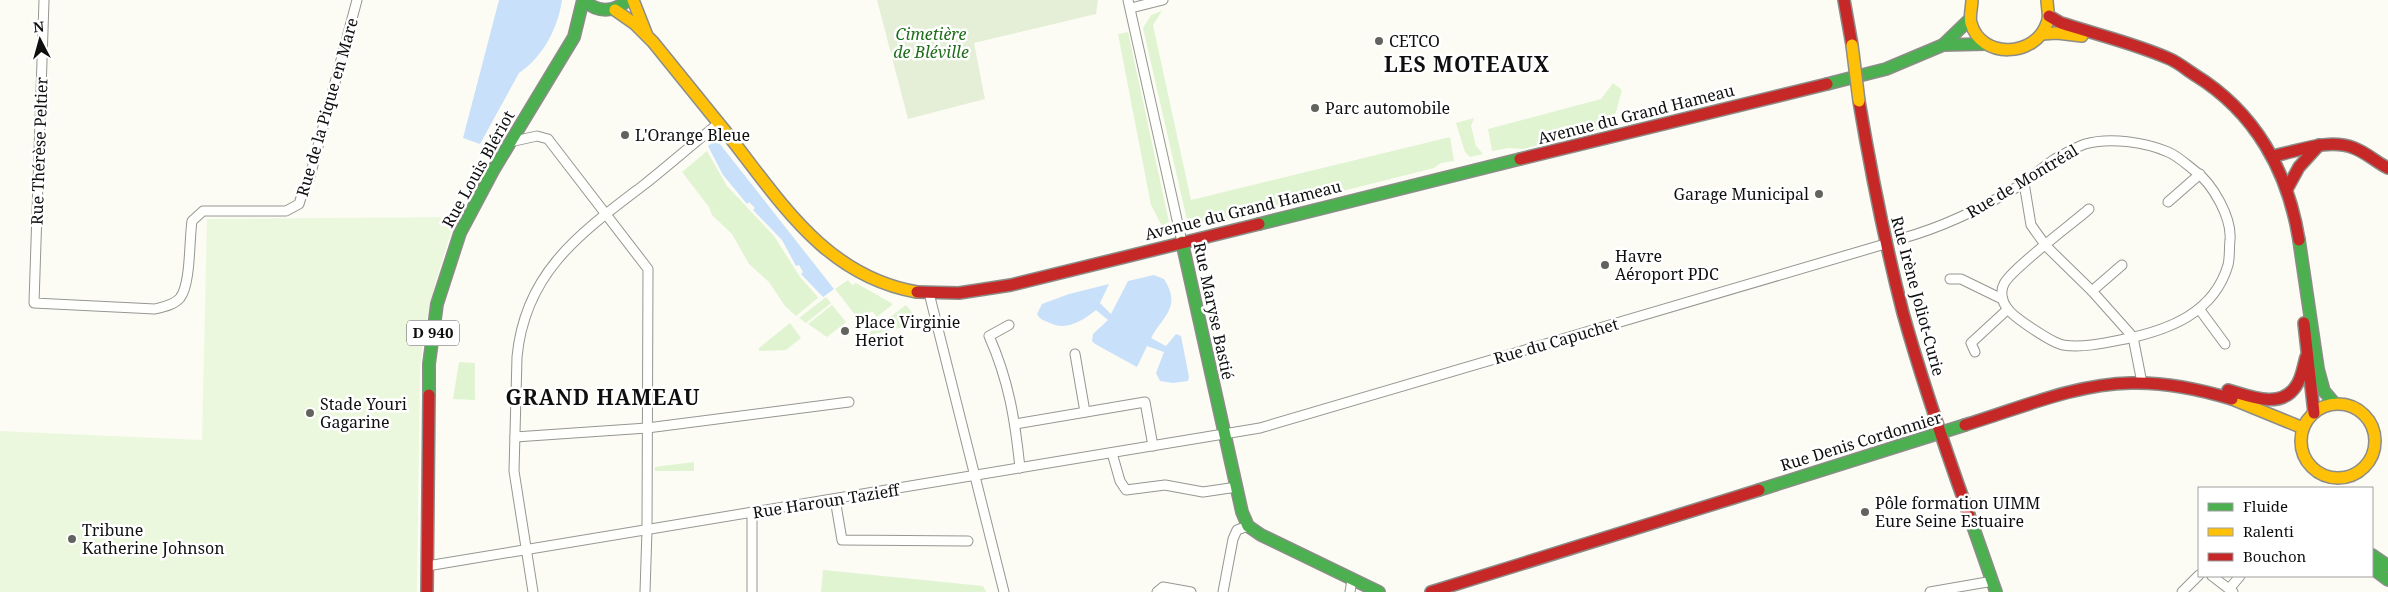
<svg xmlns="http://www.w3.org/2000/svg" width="2388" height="592" font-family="'Noto Serif',serif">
<rect width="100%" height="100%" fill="#fcfcf4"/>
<g fill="#e0f4d2">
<polygon points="1162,11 1153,25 1191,200 1450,137 1454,161 1441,163 1434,168 1211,224 1187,220 1143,28 1151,15"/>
<polygon points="1128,32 1169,222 1162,226 1151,205 1118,34"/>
<polygon points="1613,83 1622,90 1612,126 1523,149 1509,148 1492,151 1488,129 1601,99"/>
<polygon points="1474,118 1471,126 1476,146 1483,154 1470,157 1465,152 1456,123"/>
<polygon points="707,151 727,186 774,236 800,277 817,296 818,298 796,316 785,306 769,282 749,264 732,234 712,215 709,207 682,172"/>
<polygon points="848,280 852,285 856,283 893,304 877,317 872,311 860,321 835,289"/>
<polygon points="826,297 831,303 806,323 799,318"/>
<polygon points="832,305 846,322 827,337 808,324"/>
<polygon points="906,305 921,323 870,335 869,333"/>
<polygon points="790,323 801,338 786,350 759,351 759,348"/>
<polygon points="459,362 475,363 475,400 453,399"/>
<polygon points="694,462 694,471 655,471 655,467"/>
<polygon points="823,570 983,586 986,592 821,592"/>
</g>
<polygon fill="#e5efd7" points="877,0 1098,0 1096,14 974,43 985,99 908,119"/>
<polygon fill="#ecf8dd" points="456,217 437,277 425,327 420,367 417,592 0,592 0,431 202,440 207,219"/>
<g fill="#c8e0f9">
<path d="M499,0H562C558,28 543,57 519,73L480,144L463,138Z"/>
<polygon points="716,139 834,289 823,297 801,274 803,272 799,265 796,266 782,240 753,210 755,208 749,202 747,204 723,175 708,146"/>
<path d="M1154,275L1164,279C1182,307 1163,316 1151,338L1166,346L1176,334L1181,336L1189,377L1188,381L1173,383L1160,381L1156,373L1164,352L1147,346L1137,367L1095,344L1092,341L1093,334L1108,320L1096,310C1082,321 1067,331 1050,323C1044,320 1040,320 1037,314L1042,304L1069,294L1109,284L1100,303L1111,314L1128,281Z"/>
</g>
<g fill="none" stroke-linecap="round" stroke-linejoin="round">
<defs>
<g id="street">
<path d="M44,0L34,303L155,309C163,307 174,305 180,298C191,284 189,240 192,221L203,211H286L299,204L304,188L309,180L357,0"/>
<polyline points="1128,0 1182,242"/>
<polyline points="1131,8 1163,0"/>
<polyline points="510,142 537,136 548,139 648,269 647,530 645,592"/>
<polyline points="2024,183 2031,225 2046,246 2092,291 2133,337 2142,383"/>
<polyline points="2168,202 2200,174"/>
<path d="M1900,239C1944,227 1983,208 2022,184C2034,177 2043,166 2055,159C2064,154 2076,147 2085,144C2110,137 2145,142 2168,152C2178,156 2187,165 2195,171C2213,184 2232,218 2230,240C2229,248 2230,257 2228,265C2214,313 2169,330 2125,339C2105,343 2083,348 2063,345C2052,343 2013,317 2007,308C2002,302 2000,291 2004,284C2010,270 2073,223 2089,209"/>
<polyline points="1950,279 1961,279 2002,299"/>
<polyline points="2092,291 2122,265"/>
<polyline points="929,293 1004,592"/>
<polyline points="2200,310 2225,344"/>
<path d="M1009,325L989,336C1009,381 1015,420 1020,468"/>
<polyline points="1975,352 1971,343 2008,309"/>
<polyline points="1075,354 1085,412"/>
<polyline points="1015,424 1145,402 1153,446"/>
<polyline points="515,437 647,428 849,402"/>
<polyline points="1112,453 1120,481 1126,490 1165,485 1203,492 1237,487"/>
<polyline points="835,499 842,540 968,541"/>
<polyline points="427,566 1260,428 1885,244"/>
<polyline points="2212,576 2233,592"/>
<polyline points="2229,589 2240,576"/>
<path d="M533,592L514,471L517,357C525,271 582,232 645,184C670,164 694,143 719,123"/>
<polyline points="752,592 752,513"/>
<polyline points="1157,592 1163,587 1191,592"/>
<polyline points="1223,592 1233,539 1237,530 1248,526"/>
<polyline points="1350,592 1352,580"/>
<polyline points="1930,592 1993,581"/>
<polyline points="2182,592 2199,575"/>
</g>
<g id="fast">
<path d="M583,0C598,13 613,13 628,0"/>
<polyline points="1943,45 1970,19"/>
<polyline points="1827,84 1886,69 1943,45 1986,44"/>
<polyline points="1259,224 1520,159"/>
<polyline points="2299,240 2318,369 2324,391 2335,404"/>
<polyline points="1182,242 1242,512 1248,526 1261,535 1379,592"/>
<polyline points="429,395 429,364 437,304 460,233 494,169 574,37 583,0"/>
<polyline points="1759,490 1965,425"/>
<polyline points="1969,515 1996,592"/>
<polyline points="2372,555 2388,566"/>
<polyline points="2372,568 2388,580"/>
</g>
<g id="slow">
<polyline points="633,0 646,33"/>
<path d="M1972,0C1972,7 1969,17 1971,23C1981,60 2036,57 2047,23C2050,17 2047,7 2047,0"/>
<path d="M615,10L635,24L653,42C677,72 701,101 725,131C779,199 824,276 917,292"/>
<polyline points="2042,34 2057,33 2082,36"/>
<polyline points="2232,399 2303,428"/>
<circle cx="2338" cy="441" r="37"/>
</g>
<g id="jam">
<polyline points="1844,0 1852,45"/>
<path d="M2049,16L2061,23C2095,34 2137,44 2170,59C2179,63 2187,70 2195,75C2255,112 2288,171 2299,240"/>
<path d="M1859,101C1871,172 1885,243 1903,313C1922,381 1945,448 1969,515"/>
<path d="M2273,156C2299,151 2328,138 2354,148C2367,153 2376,162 2388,168"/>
<polyline points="1520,159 1827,84"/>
<polyline points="2287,189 2299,167 2319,145"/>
<polyline points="917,292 959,293 1011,285 1259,224"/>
<polyline points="2304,323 2314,413"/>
<path d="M2228,390C2249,396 2281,410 2296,386C2302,378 2303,367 2306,357"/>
<path d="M1965,425C2018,409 2074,384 2131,383C2165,382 2199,389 2232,399"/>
<polyline points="427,592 429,395"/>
<polyline points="1431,592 1759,490"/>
</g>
</defs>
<use href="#street" stroke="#969692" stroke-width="11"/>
<use href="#fast" stroke="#8c8c89" stroke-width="14"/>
<use href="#slow" stroke="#8c8c89" stroke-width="14"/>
<use href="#jam" stroke="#8c8c89" stroke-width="14"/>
<use href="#street" stroke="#fffffd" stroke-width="9"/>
<use href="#fast" stroke="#4caf50" stroke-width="11"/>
<use href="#slow" stroke="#ffc107" stroke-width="11"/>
<use href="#jam" stroke="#c62828" stroke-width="11"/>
<defs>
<polyline id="slow-bridge" points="1852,45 1859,101"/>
</defs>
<use href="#slow-bridge" stroke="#8c8c89" stroke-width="14" stroke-linecap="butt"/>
<use href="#slow-bridge" stroke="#ffc107" stroke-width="11"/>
</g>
<g fill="#62625f" stroke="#fff" stroke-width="2">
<circle cx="1379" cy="41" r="5"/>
<circle cx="1315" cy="108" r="5"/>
<circle cx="625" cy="135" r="5"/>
<circle cx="1819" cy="194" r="5"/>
<circle cx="1605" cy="265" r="5"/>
<circle cx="845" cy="331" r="5"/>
<circle cx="310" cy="413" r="5"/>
<circle cx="1865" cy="512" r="5"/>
<circle cx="72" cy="539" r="5"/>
</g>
<g text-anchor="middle" stroke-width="5" stroke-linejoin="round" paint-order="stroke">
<rect fill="#fff" stroke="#575757" stroke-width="1" x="407" y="320.5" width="52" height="25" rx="4"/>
<g font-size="15" font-weight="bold" fill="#0f0f0f">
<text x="433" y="338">D 940</text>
</g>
<g font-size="16" font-style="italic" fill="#1d6d19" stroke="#fff">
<text x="931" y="40">Cimetière<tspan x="931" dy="18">de Bléville</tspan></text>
</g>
<g font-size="16" fill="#0f0f0f" stroke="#fff" text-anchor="start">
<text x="1389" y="47">CETCO</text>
<text x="1325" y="114">Parc automobile</text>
<text x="635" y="141">L'Orange Bleue</text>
<text x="1809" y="200" text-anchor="end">Garage Municipal</text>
<text x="1615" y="262">Havre<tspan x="1615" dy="18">Aéroport PDC</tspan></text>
<text x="855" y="328">Place Virginie<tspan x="855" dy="18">Heriot</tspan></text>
<text x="320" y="410">Stade Youri<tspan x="320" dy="18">Gagarine</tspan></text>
<text x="1875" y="509">Pôle formation UIMM<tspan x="1875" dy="18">Eure Seine Estuaire</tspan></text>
<text x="82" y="536">Tribune<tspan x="82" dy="18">Katherine Johnson</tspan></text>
</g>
<g font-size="16" fill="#0f0f0f" stroke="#fff">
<text transform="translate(327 107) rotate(-74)" y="6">Rue de la Pique en Mare</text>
<text transform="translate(1636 114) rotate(-14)" y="6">Avenue du Grand Hameau</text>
<text transform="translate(39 151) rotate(-88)" y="6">Rue Thérèse Peltier</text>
<text transform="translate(478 169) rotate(-61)" y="6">Rue Louis Blériot</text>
<text transform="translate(2022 181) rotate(-31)" y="6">Rue de Montréal</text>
<text transform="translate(1243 210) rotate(-14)" y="6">Avenue du Grand Hameau</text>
<text transform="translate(1918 296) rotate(75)" y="6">Rue Irène Joliot-Curie</text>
<text transform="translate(1214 311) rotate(78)" y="6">Rue Maryse Bastié</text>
<text transform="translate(1556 341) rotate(-16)" y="6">Rue du Capuchet</text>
<text transform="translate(1861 441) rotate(-17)" y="6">Rue Denis Cordonnier</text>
<text transform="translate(826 501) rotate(-9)" y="6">Rue Haroun Tazieff</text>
</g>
<g font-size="21" font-weight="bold" letter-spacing="1" fill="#0f0f0f" stroke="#fff">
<text x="1467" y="72">LES MOTEAUX</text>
<text x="603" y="405">GRAND HAMEAU</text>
</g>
</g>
<rect x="2198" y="487" width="175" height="90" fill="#ffffff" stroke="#9f9f9f"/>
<rect x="2208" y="503" width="25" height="8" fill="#4caf50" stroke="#9f9f9f"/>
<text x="2243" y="512" font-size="15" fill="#0f0f0f">Fluide</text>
<rect x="2208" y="528" width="25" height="8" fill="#ffc107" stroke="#9f9f9f"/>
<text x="2243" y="537" font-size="15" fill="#0f0f0f">Ralenti</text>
<rect x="2208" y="553" width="25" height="8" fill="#c62828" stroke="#9f9f9f"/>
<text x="2243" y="562" font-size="15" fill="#0f0f0f">Bouchon</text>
<g transform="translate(40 40) rotate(354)" stroke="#ffffff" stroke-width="4" paint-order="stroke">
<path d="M0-4L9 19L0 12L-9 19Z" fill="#0f0f0f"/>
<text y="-8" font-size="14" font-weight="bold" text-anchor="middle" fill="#0f0f0f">N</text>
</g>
</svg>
